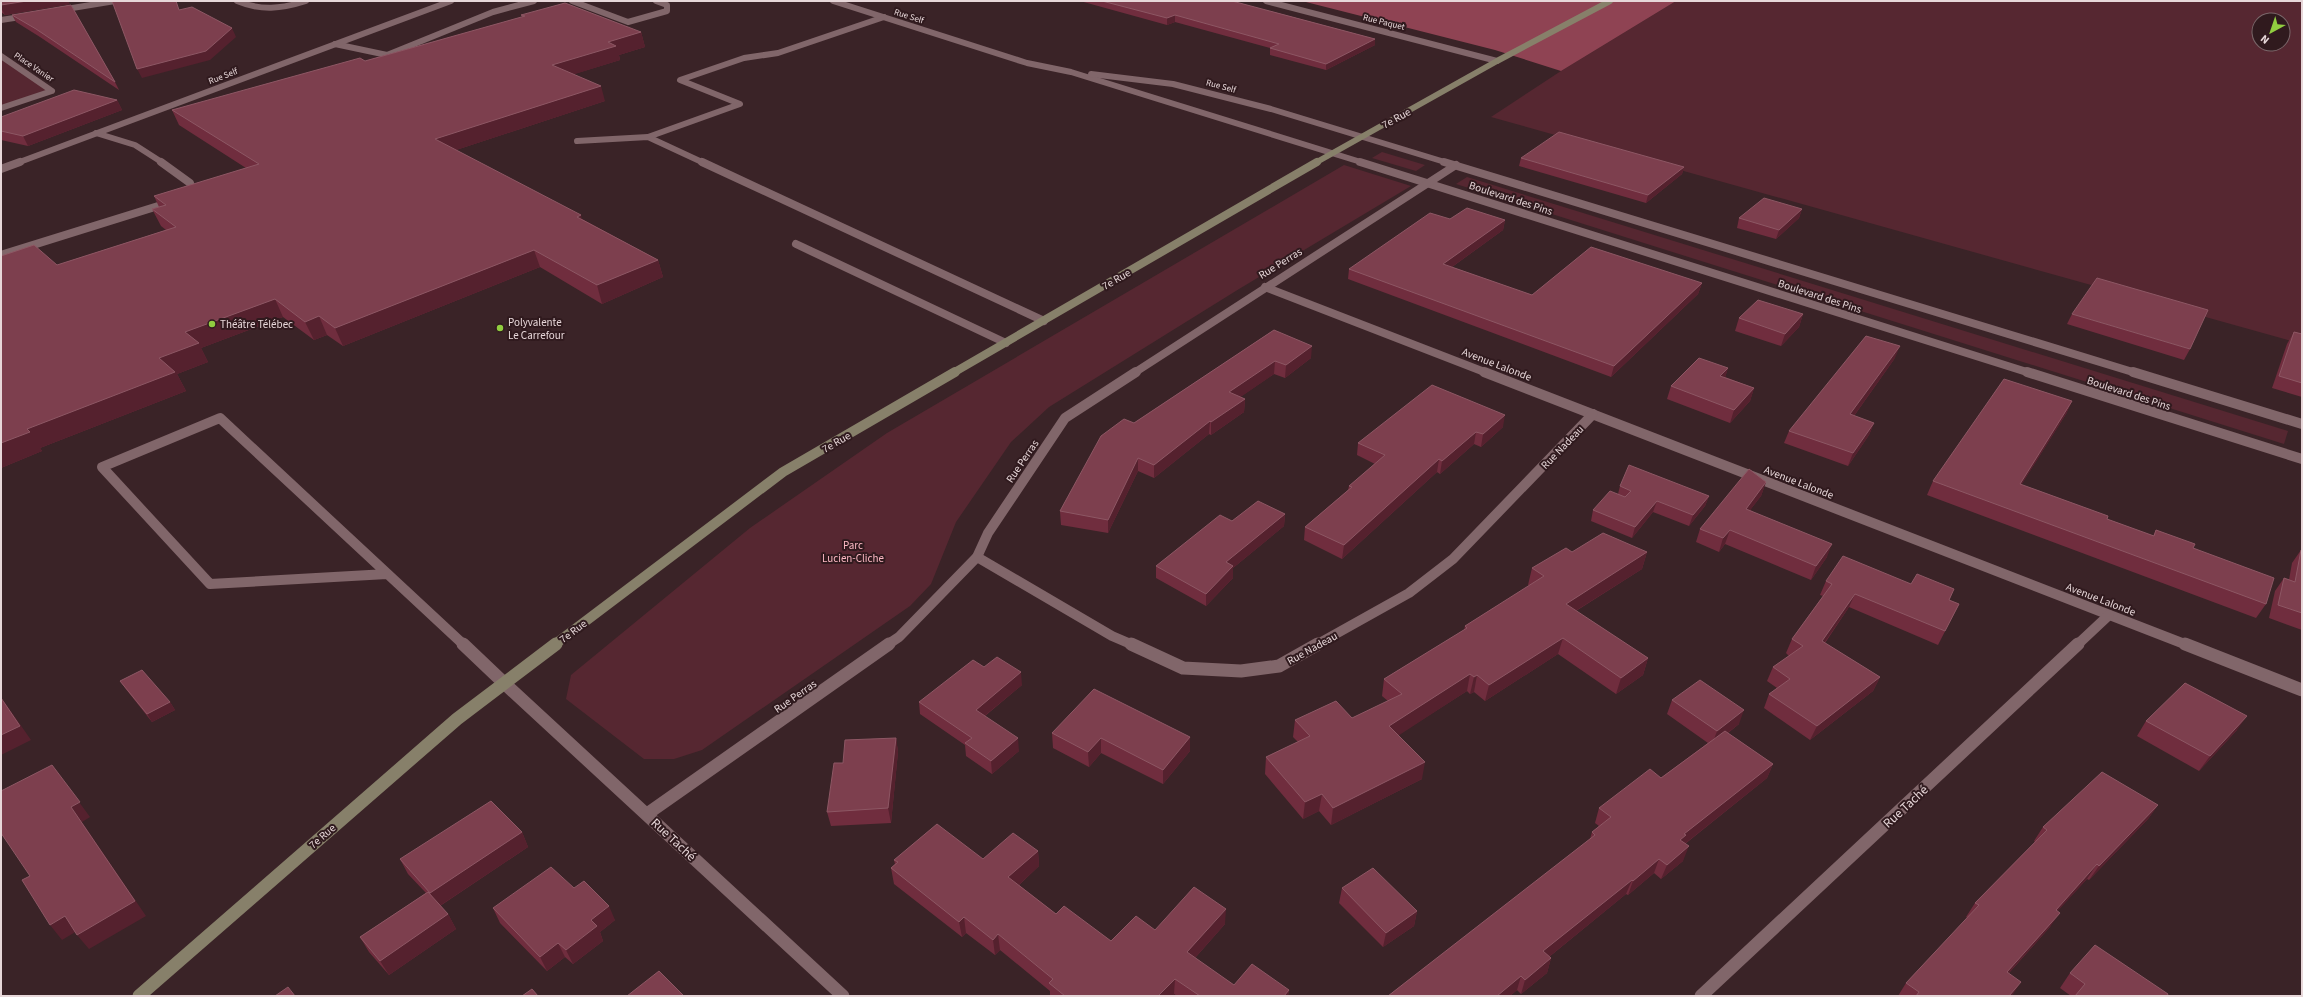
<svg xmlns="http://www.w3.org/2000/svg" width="2303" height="997" font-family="'Source Sans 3',sans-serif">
<rect width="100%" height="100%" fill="#3a2327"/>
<g fill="#562731" fill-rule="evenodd">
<path d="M1676,1H2302V344L1491,117L1561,71ZM2259,20H2283V44H2259Z"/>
<polygon points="1,56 52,91 1,108"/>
<polygon points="1382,152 1425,165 1416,171 1372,158"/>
<polygon points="1344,165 1411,186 1239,289 1049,407 1011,442 956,522 931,584 910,606 702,750 674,759 644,759 566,699 571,675 750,528 887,433"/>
<polygon points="1467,177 2288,431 2284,444 1456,184"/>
</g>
<polygon fill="#8f4353" points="1302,1 1676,1 1561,71 1495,50"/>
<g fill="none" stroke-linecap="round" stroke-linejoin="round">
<g stroke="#81666a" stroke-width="6">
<polyline points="572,1 628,22 667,11 667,5 656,1"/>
<polyline points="335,44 387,55 493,12 534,1"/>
<polyline points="96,133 135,145 163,163"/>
<polyline points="648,137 740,104 680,80 744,58 778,53 884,17"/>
<polyline points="577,141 648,137 704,163"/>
</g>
<g stroke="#81666a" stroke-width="8">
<polyline points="161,162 190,183 192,191 185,195"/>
<polyline points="702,162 1044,321"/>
<polyline points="796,244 1006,343"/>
<polyline points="1,255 171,202"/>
</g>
<polyline stroke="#81666a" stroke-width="10" points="387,574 210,584 102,467 220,418 464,645"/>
<polyline stroke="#81666a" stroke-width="13" points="463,644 504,683"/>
<g stroke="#81666a" stroke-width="6">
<path d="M237,1C261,11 281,9 306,1"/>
<polyline points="833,1 1027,63 1071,72 1364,163"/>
<polyline points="1266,1 1497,61"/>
<polyline points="60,10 115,1"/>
<polyline points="1,20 27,16"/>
<polyline points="1,56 52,91 1,108"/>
<polyline points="1091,74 1173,84 1271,109 1448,163"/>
<polyline points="17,163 451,1"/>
</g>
<g stroke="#81666a" stroke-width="8">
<polyline points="1360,162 2030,373"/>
<polyline points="1444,162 2136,373"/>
<polyline points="1,169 20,162"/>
<polyline points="1265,287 1487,373"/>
<polyline points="1134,373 1456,165"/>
</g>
<g stroke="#81666a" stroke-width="10">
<polyline points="1484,372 2187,645"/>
<polyline points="2027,372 2302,459"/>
<polyline points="2133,372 2302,424"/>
<polyline points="977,557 1112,636 1133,645"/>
<polyline points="887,645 899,637 977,557 988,533 1065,418 1136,372"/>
<polyline points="1316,645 1409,593 1453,559 1593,414"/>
<polyline points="2077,645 2109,615"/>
</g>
<g stroke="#81666a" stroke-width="13">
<polyline points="1131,644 1183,668 1241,671 1279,666 1318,644"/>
<polyline points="2185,644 2302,690"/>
<polyline points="504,683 843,996"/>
<polyline points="647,814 889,644"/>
<polyline points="1701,996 2078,644"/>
</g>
<polyline stroke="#87806a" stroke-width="6" points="1315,163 1497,61 1610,1"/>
<polyline stroke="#87806a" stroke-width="8" points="953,373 1317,162"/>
<polyline stroke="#87806a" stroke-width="10" points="554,645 783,472 955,372"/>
<polyline stroke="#87806a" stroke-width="13" points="139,996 457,719 556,644"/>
</g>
<g fill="#702d3e">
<polygon points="1,1 70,4 5,15 1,12"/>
<polygon points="1080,1 1232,1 1375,39 1375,45 1326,70 1270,55 1270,48 1175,22 1167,25"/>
<polygon points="71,5 115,82 119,90 40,37 16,22 12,15"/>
<polygon points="521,15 641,32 645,47 619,55 620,60 574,74 605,101 456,150 582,219 658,260 663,277 602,304 540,267 343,346 327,335 314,340 283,317 201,348 208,362 177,374 186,391 40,448 42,451 1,468 57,265 166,230 161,226 152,209 159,207 154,196 246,168 179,125 172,110 365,61 522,17"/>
<polygon points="117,100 122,110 28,146 1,140 1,117"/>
<polygon points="1521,158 1684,167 1682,174 1646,203 1519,166"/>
<polygon points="1802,209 1799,218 1776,239 1737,228 1739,218"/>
<polygon points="1450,219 1505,220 1503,230 1452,267 1532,295 1702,283 1698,294 1611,377 1348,279 1349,269"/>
<polygon points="1803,314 1799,327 1781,346 1735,331 1739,318"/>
<polygon points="2072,314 2190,349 2184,360 2067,324"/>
<polygon points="1274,330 1311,358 1285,378 1274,374 1240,397 1245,399 1244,412 1211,435 1209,434 1154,478 1138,471 1108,533 1061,525 1060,511 1134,423"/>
<polygon points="2294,332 2302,334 2302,397 2272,388 2287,344"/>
<polygon points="1895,358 1854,416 1874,423 1869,435 1848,466 1784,443 1789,431"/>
<polygon points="1728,368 1725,377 1754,388 1750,401 1730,423 1667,399 1671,386"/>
<polygon points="2072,401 2066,414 2021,485 2107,519 2153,536 2156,530 2193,548 2266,604 2256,618 1927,495 1933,481"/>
<polygon points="1503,427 1481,447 1474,444 1440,474 1437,472 1342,559 1304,540 1305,527 1348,490 1349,486 1375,464 1357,455 1358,443"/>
<polygon points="1766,482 1761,496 1750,510 1827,557 1811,580 1725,544 1719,552 1696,542 1700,529"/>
<polygon points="1620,486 1709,496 1705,506 1689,526 1653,512 1632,538 1591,521 1593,510 1618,494"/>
<polygon points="1285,514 1284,526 1233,568 1233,578 1206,606 1156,578 1156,566 1232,521"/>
<polygon points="2301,550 2302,551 2302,630 2269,618 2275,591 2284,578 2289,580 2292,563"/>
<polygon points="1572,552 1647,552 1642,569 1576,611 1648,658 1643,675 1616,694 1558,654 1485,701 1474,692 1470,694 1467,691 1398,735 1422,779 1331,825 1319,811 1303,819 1265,774 1266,757 1298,742 1293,737 1295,720 1352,718 1388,701 1382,696 1384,679 1464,630 1465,626 1530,585 1528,585 1532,568"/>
<polygon points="1826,581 1911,584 1954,589 1949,600 1959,604 1938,645 1849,607 1825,643 1880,677 1873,691 1810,740 1764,708 1769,694 1777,688 1767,681 1773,667 1789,656 1786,653 1792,639 1823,596 1820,595"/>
<polygon points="984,667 1022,685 985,716 1019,751 992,774 966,756 965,745 920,714 919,702"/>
<polygon points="120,681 170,702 175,710 152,722 125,688"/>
<polygon points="1672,700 1739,724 1728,733 1773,764 1767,778 1685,844 1683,861 1661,879 1654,873 1628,895 1626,894 1549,957 1551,958 1547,973 1521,994 1517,990 1510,996 1388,996 1590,839 1592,832 1599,826 1595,823 1599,808 1661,778 1708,743 1667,714"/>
<polygon points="2146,721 2237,730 2199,771 2137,736"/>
<polygon points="1052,733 1190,737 1190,751 1163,784 1101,753 1089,767 1053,748"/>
<polygon points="896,738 898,752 891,823 831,826 827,812 843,763"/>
<polygon points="2158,805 2148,819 2089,880 2087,879 2057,911 2050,927 2009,973 2011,996 1898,996 1906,983 1968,918 1966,917 1975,903 2035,842 2034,841 2043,827"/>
<polygon points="522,832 528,847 440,906 448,914 456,929 389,975 369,952 360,937 426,893 408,874 400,859"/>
<polygon points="1038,851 1039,866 1019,885 1056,914 1111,941 1155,930 1225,924 1195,958 1234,985 1289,990 1288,996 1177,996 1174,994 1173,996 1050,996 1050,991 1000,950 995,955 966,933 962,937 894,884 891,868 895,864 894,860 983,859"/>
<polygon points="574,888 615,920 600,932 603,941 573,964 565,957 547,971 500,923 493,908"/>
<polygon points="1342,888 1417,911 1414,926 1383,947 1339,903"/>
<polygon points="2070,973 2167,996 2071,996 2060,988"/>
</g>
<g fill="#55212e">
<polygon points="27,1 68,1 70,4 5,15 1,8 1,5"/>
<polygon points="1175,15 1175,22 1167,25 1167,18"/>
<polygon points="232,28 236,37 210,60 142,78 137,69"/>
<polygon points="641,32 645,47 619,55 620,60 556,80 552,65 608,42"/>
<polygon points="1375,39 1375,45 1326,70 1326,64"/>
<polygon points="601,86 605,101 441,155 435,139"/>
<polygon points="117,100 122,110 28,146 23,136"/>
<polygon points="1684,167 1682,174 1646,203 1648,195"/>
<polygon points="1802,209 1799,218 1776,239 1779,230"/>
<polygon points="581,215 585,233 577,217"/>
<polygon points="1505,220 1503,230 1442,274 1443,264"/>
<polygon points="534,250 540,267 343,346 335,328"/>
<polygon points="658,260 663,277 602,304 597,285"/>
<polygon points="1702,283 1698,294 1611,377 1614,366"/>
<polygon points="275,299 283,317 201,348 208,362 177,374 186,391 40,448 42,451 1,468 1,443 27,429 185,332"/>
<polygon points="1803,314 1799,327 1781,346 1785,334"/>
<polygon points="319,316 327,335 314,340 305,322"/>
<polygon points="1312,346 1311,358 1285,378 1286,365"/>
<polygon points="1900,346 1895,358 1846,427 1850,414"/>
<polygon points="1275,361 1274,374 1229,405 1229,392"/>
<polygon points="1728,368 1724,381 1720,376"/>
<polygon points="1754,388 1750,401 1730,423 1734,410"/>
<polygon points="1245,399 1244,412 1211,435 1211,422"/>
<polygon points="2072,401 2066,414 2013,498 2020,484"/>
<polygon points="1505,415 1503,427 1481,447 1483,434"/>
<polygon points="1210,421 1209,434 1154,478 1154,465"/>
<polygon points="1874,423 1869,435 1848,466 1853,453"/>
<polygon points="1476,432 1474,444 1440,474 1442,461"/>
<polygon points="1138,458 1138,471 1108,533 1108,520"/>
<polygon points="1439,459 1437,472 1342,559 1344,545"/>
<polygon points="1766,482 1761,496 1741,522 1746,509"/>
<polygon points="1709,496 1705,506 1689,526 1693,515"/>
<polygon points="1657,501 1653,512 1632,538 1635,527"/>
<polygon points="1285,514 1284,526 1233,568 1233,578 1206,606 1206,594 1226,562"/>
<polygon points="1730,530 1725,544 1719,552 1723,538"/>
<polygon points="1832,544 1827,557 1811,580 1816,566"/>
<polygon points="1647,552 1642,569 1561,620 1566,604"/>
<polygon points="1855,594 1849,607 1816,655 1822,641"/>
<polygon points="1563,638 1558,654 1485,701 1489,685"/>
<polygon points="1648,658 1643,675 1616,694 1621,678"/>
<polygon points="1021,672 1022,685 977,722 976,710"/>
<polygon points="1470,674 1467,691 1387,743 1389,726"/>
<polygon points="1477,675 1474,692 1470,694 1474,677"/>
<polygon points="1880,677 1873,691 1810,740 1817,726"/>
<polygon points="1,697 31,740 1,755"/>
<polygon points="170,702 175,710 152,722 147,714"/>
<polygon points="1744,710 1739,724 1712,745 1717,731"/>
<polygon points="2247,716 2237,730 2199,771 2210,756"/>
<polygon points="1190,737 1190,751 1163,784 1163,770"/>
<polygon points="896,738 898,752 891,823 888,808"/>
<polygon points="1018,738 1019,751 992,774 991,761"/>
<polygon points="1101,738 1101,753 1089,767 1088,752"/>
<polygon points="1425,762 1422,779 1331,825 1333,808"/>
<polygon points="1773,764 1767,778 1682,846 1680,840 1684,834"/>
<polygon points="52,765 90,817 82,822 146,916 89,949 77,935 71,807"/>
<polygon points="1322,794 1319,811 1303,819 1305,802"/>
<polygon points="2158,805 2148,819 2089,880 2099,866"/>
<polygon points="522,832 528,847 438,907 430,893"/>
<polygon points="1689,846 1683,861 1661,879 1667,865"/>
<polygon points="1038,851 1039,866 1010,893 1008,877"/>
<polygon points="1659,859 1654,873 1628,895 1633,881"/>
<polygon points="2097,864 2087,879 2046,924 2056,910"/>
<polygon points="1632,880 1626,894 1539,965 1543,951"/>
<polygon points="609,906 615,920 600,932 603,941 573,964 566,950 591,920"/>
<polygon points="1226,909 1225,924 1186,968 1187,952"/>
<polygon points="1417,911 1414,926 1383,947 1386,933"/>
<polygon points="2060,913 2050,927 1997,986 2007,972"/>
<polygon points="448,914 456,929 389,975 380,961"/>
<polygon points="65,916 77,931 62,940 50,925"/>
<polygon points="964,917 966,933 962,937 959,922"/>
<polygon points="998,934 1000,950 995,955 993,940"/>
<polygon points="558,943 565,957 547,971 540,957"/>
<polygon points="1551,958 1547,973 1521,994 1525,980"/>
<polygon points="1521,976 1517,990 1510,996 1497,996"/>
<polygon points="1175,979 1174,994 1173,996 1158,996"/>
<polygon points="2021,982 2012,996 2009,996"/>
<polygon points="1289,990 1288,996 1284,996"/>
</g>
<g fill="#7d3f4e" stroke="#8d5764">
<polygon points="1,1 27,1 1,5"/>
<polygon points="112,1 176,1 179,10 192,7 232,28 206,51 137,69"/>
<polygon points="1102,1 1232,1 1375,39 1326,64 1270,48 1279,44 1175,15 1167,18"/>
<polygon points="565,3 641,32 608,42 616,46 552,65 601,86 435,139 581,215 577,217 658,260 597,285 534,250 335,328 319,316 305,322 275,299 185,332 199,343 159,358 175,372 27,429 30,432 1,443 1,256 34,245 57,265 176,227 152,209 166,205 154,196 259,164 172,110 360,58 365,61 525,16 521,15"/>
<polygon points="71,5 115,82 36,29 12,15"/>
<polygon points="74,90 117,100 23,136 1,131 1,117"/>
<polygon points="1559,132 1684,167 1648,195 1521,158"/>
<polygon points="1764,198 1802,209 1779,230 1739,218"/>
<polygon points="1467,208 1505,220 1443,264 1532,295 1591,247 1702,283 1614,366 1349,269 1430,213 1450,219"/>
<polygon points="2097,278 2208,310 2190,349 2072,314"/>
<polygon points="1758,300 1803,314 1785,334 1739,318"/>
<polygon points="1274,330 1312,346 1286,365 1275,361 1229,392 1245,399 1211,422 1210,421 1154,465 1138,458 1108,520 1060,511 1101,436 1124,419 1134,423"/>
<polygon points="2294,332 2302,334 2302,383 2279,376"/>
<polygon points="1866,336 1900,346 1850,414 1874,423 1853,453 1789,431"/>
<polygon points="1699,358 1728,368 1720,376 1754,388 1734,410 1671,386"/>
<polygon points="2004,379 2072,401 2020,484 2108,516 2107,519 2154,536 2156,530 2195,544 2193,548 2274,578 2266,604 1933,481"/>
<polygon points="1432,385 1505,415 1483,434 1476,432 1442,461 1439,459 1344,545 1305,527 1352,487 1349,486 1385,455 1358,443"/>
<polygon points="1629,465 1709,496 1693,515 1657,501 1635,527 1593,510 1610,491 1625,497 1631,491 1620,486"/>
<polygon points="1749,469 1766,482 1746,509 1832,544 1816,566 1730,530 1723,538 1700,529"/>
<polygon points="1258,501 1285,514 1226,562 1233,566 1206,594 1156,566 1220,515 1232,521"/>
<polygon points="1603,533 1647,552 1566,604 1648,658 1621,678 1563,638 1489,685 1477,675 1474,677 1470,674 1389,726 1425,762 1333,808 1322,794 1305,802 1266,757 1310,736 1295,720 1336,701 1352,718 1402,694 1384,679 1467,628 1465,626 1544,576 1532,568 1566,548 1572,552"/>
<polygon points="2301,550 2302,551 2302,613 2278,605 2284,578 2295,582"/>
<polygon points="1843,556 1911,584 1917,574 1954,589 1949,600 1959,604 1945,631 1855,594 1822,641 1880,677 1817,726 1769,694 1790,679 1773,667 1803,646 1792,639 1832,584 1826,581"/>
<polygon points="997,657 1021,672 976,710 1018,738 991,761 965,743 972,738 919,702 973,660 984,667"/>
<polygon points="142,670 170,702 147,714 120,681"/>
<polygon points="1700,680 1744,710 1717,731 1672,700"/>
<polygon points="2185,683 2247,716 2210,756 2146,721"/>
<polygon points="1094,689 1190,737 1163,770 1101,738 1088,752 1052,733"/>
<polygon points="1,698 20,726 1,735"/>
<polygon points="1725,731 1773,764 1684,834 1686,835 1680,840 1689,846 1667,865 1659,859 1633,881 1632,880 1543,951 1551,958 1525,980 1521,976 1497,996 1388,996 1595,835 1592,832 1611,817 1599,808 1650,769 1661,778"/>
<polygon points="896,738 888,808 827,812 834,763 843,763 845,740"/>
<polygon points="52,765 80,802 71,807 135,901 77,935 65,916 50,925 22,880 30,876 1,833 1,791"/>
<polygon points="2102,772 2158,805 2099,866 2097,864 2056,910 2060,913 2007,972 2021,982 2009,996 1916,996 1919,992 1906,983 1979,905 1975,903 2047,830 2043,827"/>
<polygon points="491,801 522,832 430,893 400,859"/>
<polygon points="937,824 983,859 1013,833 1038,851 1008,877 1056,914 1064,906 1111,941 1136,916 1155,930 1194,887 1226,909 1187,952 1234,985 1252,964 1289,990 1284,996 1200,996 1175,979 1158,996 1065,996 1049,983 1053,979 998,934 993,940 964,917 959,922 891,868 898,862 894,860"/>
<polygon points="551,867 574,888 584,881 609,906 591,920 597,926 566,950 558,943 540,957 493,908"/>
<polygon points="1373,868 1417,911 1386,933 1342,888"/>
<polygon points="428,892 448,914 380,961 360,937"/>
<polygon points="2095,945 2168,994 2167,996 2075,996 2085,984 2070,973"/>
<polygon points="659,971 684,996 627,996"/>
<polygon points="288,987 295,996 275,996"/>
<polygon points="532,989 538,996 522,996"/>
</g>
<g fill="#91cd40" stroke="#301a1e" stroke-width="1.5">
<circle cx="212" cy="324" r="4"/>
<circle cx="500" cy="328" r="4"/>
</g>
<g text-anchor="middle" stroke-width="4" stroke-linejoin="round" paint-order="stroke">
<g font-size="9" fill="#e7d7d9" stroke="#301a1e">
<text transform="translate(909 16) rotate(18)" y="3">Rue Self</text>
<text transform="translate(1384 22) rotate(14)" y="3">Rue Paquet</text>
<text transform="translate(34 67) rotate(34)" y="3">Place Vanier</text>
<text transform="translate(223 76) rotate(-21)" y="3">Rue Self</text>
<text transform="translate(1221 86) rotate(15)" y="3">Rue Self</text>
</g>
<g font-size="11" fill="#e7d7d9" stroke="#301a1e">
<text transform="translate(1396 118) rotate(-29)" y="4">7e Rue</text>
<text transform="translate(1511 198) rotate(18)" y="4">Boulevard des Pins</text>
<text transform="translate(1280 263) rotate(-32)" y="4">Rue Perras</text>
<text transform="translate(1116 279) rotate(-30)" y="4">7e Rue</text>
<text transform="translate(1820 296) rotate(18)" y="4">Boulevard des Pins</text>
<text transform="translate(1497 364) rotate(21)" y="4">Avenue Lalonde</text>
<text transform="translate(2129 393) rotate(18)" y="4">Boulevard des Pins</text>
<text transform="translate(836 442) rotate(-30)" y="4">7e Rue</text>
<text transform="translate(1562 447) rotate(-46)" y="4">Rue Nadeau</text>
<text transform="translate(1022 461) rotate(-56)" y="4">Rue Perras</text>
<text transform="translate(1799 482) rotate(21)" y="4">Avenue Lalonde</text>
<text transform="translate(2101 599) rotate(21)" y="4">Avenue Lalonde</text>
<text transform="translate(573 631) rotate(-37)" y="4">7e Rue</text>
<text transform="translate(1312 648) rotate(-29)" y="4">Rue Nadeau</text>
<text transform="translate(795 696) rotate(-35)" y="4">Rue Perras</text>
<text transform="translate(322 836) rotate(-41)" y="4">7e Rue</text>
</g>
<g font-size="11" fill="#e7d7d9" stroke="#301a1e" text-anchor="start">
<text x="508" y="326">Polyvalente<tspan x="508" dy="13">Le Carrefour</tspan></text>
<text x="220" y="328">Théâtre Télébec</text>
</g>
<g font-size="11" fill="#fcb8c3" stroke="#301a1e">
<text x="853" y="549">Parc<tspan x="853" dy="13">Lucien-Cliche</tspan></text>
</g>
<g font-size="13" fill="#e7d7d9" stroke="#301a1e">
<text transform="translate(1905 806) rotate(-43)" y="5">Rue Taché</text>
<text transform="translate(674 839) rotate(43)" y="5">Rue Taché</text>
</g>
</g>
<rect width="2303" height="997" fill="none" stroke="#e7d7d9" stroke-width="4"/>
<g transform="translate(2271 32) rotate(220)"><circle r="19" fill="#301a1e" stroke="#796669"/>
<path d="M0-3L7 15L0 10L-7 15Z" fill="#91cd40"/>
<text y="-6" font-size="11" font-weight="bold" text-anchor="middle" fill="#e7d7d9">N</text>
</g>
</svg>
